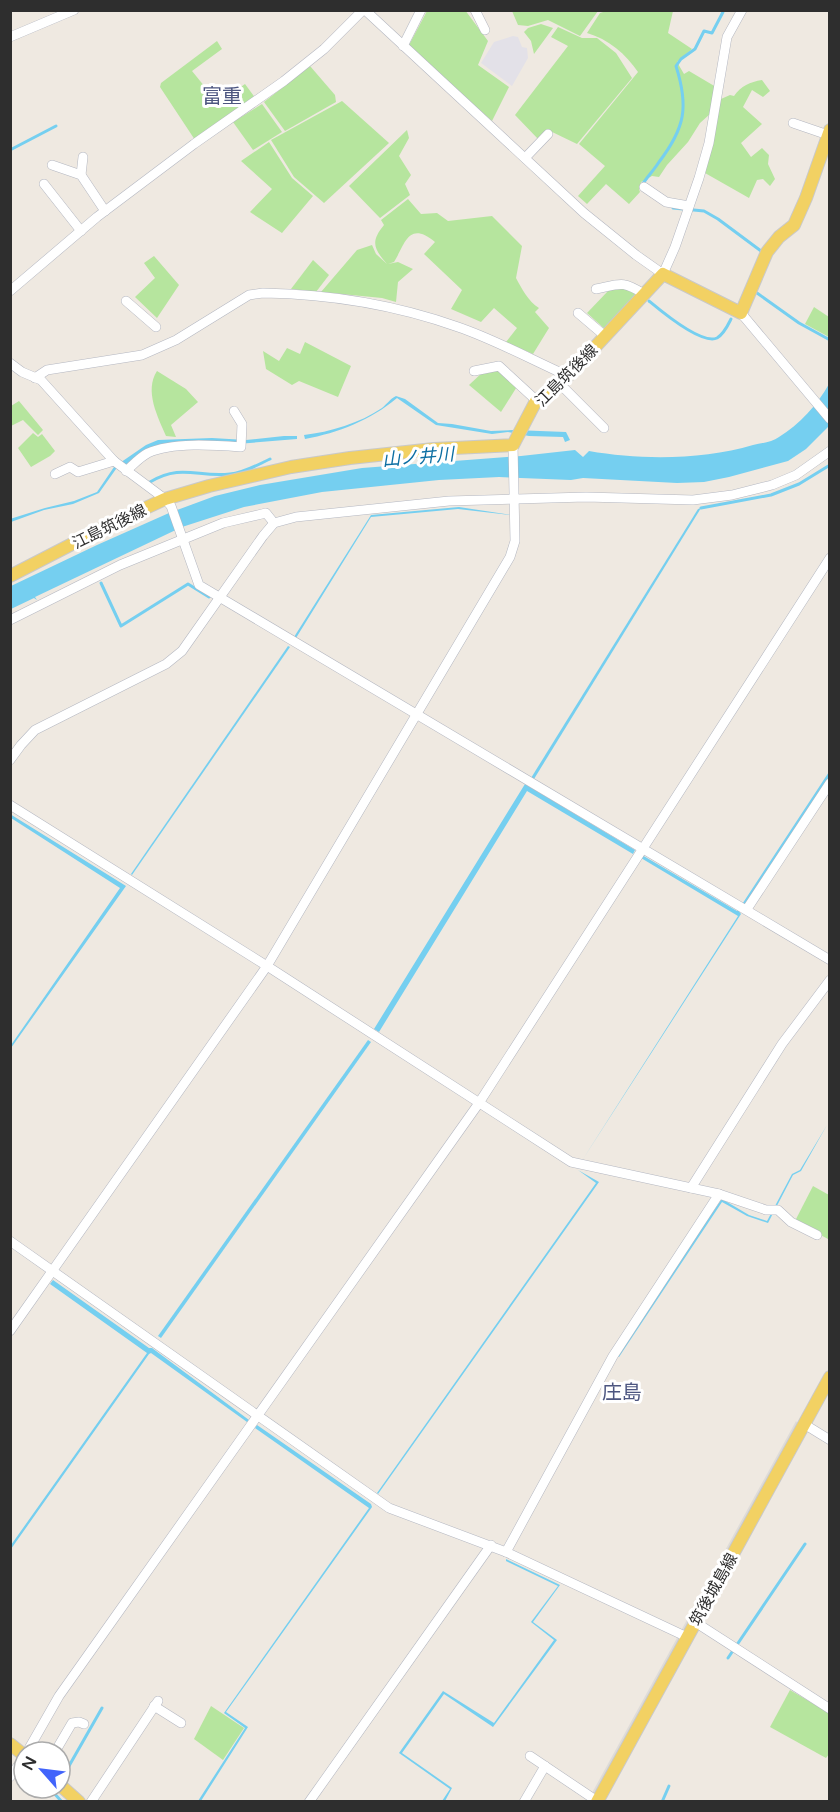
<svg xmlns="http://www.w3.org/2000/svg" width="840" height="1812" font-family="'Varela Round','Noto Sans JP',sans-serif">
<rect width="100%" height="100%" fill="#efe9e1"/>
<polygon fill="#e3e1e8" points="513,36 518,37 522,47 527,48 528,58 512,86 481,63 494,42"/>
<g fill="#b6e59e">
<polygon points="465,10 488,41 478,65 509,87 492,121 408,47 427,11"/>
<polygon points="512,11 598,11 580,36 548,20 528,26 518,25"/>
<path d="M606,11H673L668,33L692,49L677,62L684,74L689,71L716,87L710,114L700,123L688,142L667,165L659,177L652,176L641,182L639,189L640,192L629,204L606,184L587,204L578,196L605,166L579,144L638,72C626,54 608,39 587,33L600,13Z"/>
<polygon points="541,24 553,28 534,54 531,41 524,32 528,28"/>
<polygon points="558,27 582,38 597,38 616,53 632,78 577,144 548,130 539,140 515,115 568,46 551,37"/>
<polygon points="217,41 222,49 192,71 218,103 245,84 256,99 195,140 160,87 161,83"/>
<polygon points="310,66 335,95 336,102 285,131 264,102"/>
<path d="M762,80L770,91L763,97L752,90L743,107L762,124L741,143L751,157L762,148L769,155L768,164L775,179L770,186L763,179L757,180L749,198L705,173L721,99L730,95L734,96C741,86 750,82 762,80Z"/>
<polygon points="342,101 389,143 324,203 294,177 271,140"/>
<polygon points="262,104 282,132 253,150 233,122"/>
<polygon points="407,130 409,138 399,156 411,175 405,184 410,195 380,218 349,186"/>
<polygon points="269,142 292,178 313,196 282,233 250,212 272,189 241,161"/>
<path d="M408,199L421,214L437,213L448,221L492,216L522,246L516,278C522,289 528,301 539,308L535,312L549,328L533,354L506,342L517,328L494,308L481,322L451,309L462,290L424,254L435,242C408,220 405,245 394,262L388,264L398,262L413,269L398,282L396,302L382,298L321,292L357,250L372,245L376,254L387,264C374,249 370,242 384,225L381,220Z"/>
<polygon points="154,256 179,285 157,318 135,297 155,278 144,263"/>
<polygon points="313,260 329,275 316,292 291,289"/>
<polygon points="619,287 640,294 606,330 587,313 609,290"/>
<polygon points="814,307 829,317 829,337 805,324"/>
<polygon points="305,342 351,366 338,397 299,381 292,385 266,369 263,351 279,361 287,348 300,354"/>
<polygon points="496,369 518,385 501,412 469,385 484,371"/>
<path d="M157,371L186,389L198,402L171,425L176,437L166,436C158,417 144,391 157,371Z"/>
<polygon points="19,401 43,430 38,435 23,420 11,426 11,406"/>
<polygon points="33,433 38,437 42,434 55,451 50,456 31,467 18,448"/>
<polygon points="813,1186 829,1195 828,1239 795,1221"/>
<polygon points="790,1690 829,1713 829,1754 826,1758 770,1727"/>
<polygon points="211,1706 244,1728 223,1760 194,1739"/>
</g>
<polygon fill="#dfdcd8" points="796,1421 798,1424 591,1801 587,1802"/>
<g fill="#75cff0">
<path d="M829,384V426L806,449L788,461L729,477L704,482L677,483L583,478L571,480L499,477L439,480L322,492L244,507L182,527L35,597L37,600L34,598L11,609V586L97,545L169,513L215,496L260,485L362,468L521,456L575,450L583,457L589,451C640,460 703,460 753,445C762,443 772,442 779,437C799,425 818,404 829,384Z"/>
<path d="M396,396L405,399L438,423L452,424L491,431L514,430L566,432L570,440L565,442L563,437L529,436L508,432L492,434L436,425L397,398C371,420 338,433 305,439L304,435C330,432 360,423 382,408C387,404 390,399 396,396Z"/>
<polygon points="284,436 297,436 297,439 237,444 172,444 116,469 99,493 73,504 44,510 11,522 10,519 45,508 74,501 97,492 114,467 146,445 158,440 212,438 246,440"/>
<polygon points="459,507 511,515 458,509 371,517 296,638 294,637 371,515"/>
<polygon points="701,508 534,779 531,778 698,509"/>
<polygon points="288,646 290,647 132,875 131,874"/>
<polygon points="525,784 635,850 633,854 527,791 379,1032 374,1029"/>
<polygon points="10,814 126,886 11,1048 11,1045 120,888 11,818"/>
<polygon points="642,855 737,911 738,910 741,914 583,1159 738,916 641,858"/>
<polygon points="368,1040 371,1042 161,1338 158,1336"/>
<polygon points="827,1125 801,1171 793,1175 768,1223 747,1216 722,1202 619,1357 618,1357 657,1294 721,1200 722,1199 749,1215 767,1221 792,1174 800,1170"/>
<polygon points="578,1170 599,1182 378,1494 377,1493 596,1183"/>
<polygon points="53,1280 149,1348 152,1348 249,1420 247,1422 151,1353 149,1354 11,1549 11,1545 147,1353 50,1284"/>
<polygon points="257,1425 371,1504 372,1507 226,1712 248,1727 201,1801 198,1801 245,1728 224,1713 369,1508 255,1428"/>
<polygon points="506,1559 560,1585 533,1622 557,1640 493,1727 444,1694 402,1753 452,1788 445,1801 442,1801 450,1789 399,1753 443,1691 494,1723 554,1640 531,1622 558,1586 506,1561"/>
</g>
<g fill="none" stroke-linecap="round" stroke-linejoin="round">
<g stroke="#75cff0" stroke-width="3">
<polyline points="10,150 56,126"/>
<path d="M642,185C647,177 654,170 659,162C685,128 689,107 676,66L681,59L695,49L704,31L712,33L723,12L721,10"/>
<polyline points="673,208 704,211 718,219 761,251"/>
<polyline points="757,293 799,323 830,340"/>
<path d="M649,301C661,311 701,345 717,338C724,334 728,325 731,319"/>
<path d="M150,482C182,463 198,478 230,474C244,473 257,465 270,459"/>
<polyline points="701,508 771,495 799,484 830,465"/>
<polyline points="101,583 121,626 188,584 209,597"/>
<polyline points="742,907 830,773"/>
<polyline points="728,1658 805,1544"/>
<polyline points="61,1780 102,1708"/>
<polyline points="53,1792 62,1802"/>
<polyline points="662,1802 669,1786"/>
</g>
<defs>
<g id="minor">
<polyline points="365,10 584,213 636,255 663,274 675,247 699,178 709,143 727,37 742,10"/>
<polyline points="475,10 485,30"/>
<polyline points="10,37 74,10"/>
<polyline points="403,46 421,10"/>
<polyline points="793,123 828,135"/>
<polyline points="525,158 548,134"/>
<polyline points="52,165 81,175 105,211"/>
<polyline points="81,175 83,157"/>
<polyline points="44,184 81,231"/>
<polyline points="644,187 666,202 689,206"/>
<path d="M596,289C620,284 622,280 644,294"/>
<polyline points="10,291 97,217 194,144 284,81 324,49 363,10"/>
<polyline points="126,301 156,327"/>
<polyline points="578,313 605,336"/>
<polyline points="741,313 830,419"/>
<polyline points="10,363 22,372 41,380 114,461 165,499 171,506 199,585 830,960"/>
<polyline points="474,371 499,366 537,401"/>
<path d="M35,378L47,370L142,355L176,340L249,295L263,293C329,294 396,305 458,327C496,340 532,360 568,376"/>
<polyline points="559,383 604,428"/>
<path d="M126,471C133,465 140,457 148,453C172,442 214,445 241,447L242,424L234,411"/>
<polyline points="55,474 70,467 78,472 114,461"/>
<polyline points="10,620 120,565 223,523 266,513 274,523"/>
<polyline points="10,760 21,745 35,730 166,664 182,651 263,536 274,523 296,517 449,501 586,497 693,500 732,495 772,485 796,475 830,451"/>
<polyline points="10,805 267,966 571,1162 719,1194 766,1210 778,1210 791,1222 817,1235"/>
<polyline points="747,909 830,783"/>
<polyline points="691,1188 782,1044 830,980"/>
<polyline points="10,1241 389,1508 506,1552 687,1637"/>
<polyline points="10,1331 267,966 510,557 515,541 513,445"/>
<polyline points="804,1424 830,1440"/>
<polyline points="506,1552 613,1356 719,1194"/>
<polyline points="695,1622 830,1709"/>
<polyline points="154,1706 181,1723"/>
<polyline points="27,1752 59,1696 479,1103 830,558"/>
<polyline points="55,1752 72,1723 79,1722 84,1724"/>
<polyline points="530,1756 597,1801"/>
<polyline points="10,1777 24,1757"/>
<polyline points="91,1802 158,1701"/>
<polyline points="309,1802 491,1545"/>
<polyline points="524,1802 545,1766"/>
</g>
<g id="major">
<polyline points="10,576 109,525 165,499 209,486 291,467 350,458 434,449 513,445 536,401 568,376 663,274 741,313 767,252 779,237 794,225 806,198 830,130"/>
<polyline points="10,1744 24,1755"/>
<polyline points="60,1785 79,1802"/>
<polyline points="597,1802 830,1377"/>
</g>
</defs>
<use href="#minor" stroke="#b4b7c1" stroke-width="10"/>
<use href="#major" stroke="#c9c9c9" stroke-width="14"/>
<use href="#minor" stroke="#fff" stroke-width="9"/>
<use href="#major" stroke="#f2d163" stroke-width="12"/>
</g>
<g text-anchor="middle" stroke-width="6" stroke-linejoin="round" paint-order="stroke">
<g font-size="16" fill="#2e2e2e" stroke="#fff">
<text transform="translate(566 375) rotate(-45)" y="6">江島筑後線</text>
<text transform="translate(109 526) rotate(-26)" y="6">江島筑後線</text>
<text transform="translate(713 1589) rotate(-61)" y="6">筑後城島線</text>
</g>
<g font-size="18" font-style="italic" fill="#0d6fa3" stroke="#fff">
<text transform="translate(418 457) rotate(-5)" y="6">山ノ井川</text>
</g>
<g font-size="20" fill="#4d5680" stroke="#fff">
<text x="222" y="103">富重</text>
<text x="622" y="1399">庄島</text>
</g>
</g>
<rect width="840" height="1812" fill="none" stroke="#2e2e2e" stroke-width="24"/>
<g transform="translate(42 1770) rotate(298)"><circle r="28" fill="#ffffff" stroke="#ababab" stroke-width="1.5"/>
<path d="M0-4.5L10 22L0 15L-10 22Z" fill="#4264fb"/>
<text y="-9" font-size="16" font-weight="bold" text-anchor="middle" fill="#2e2e2e">N</text>
</g>
</svg>
